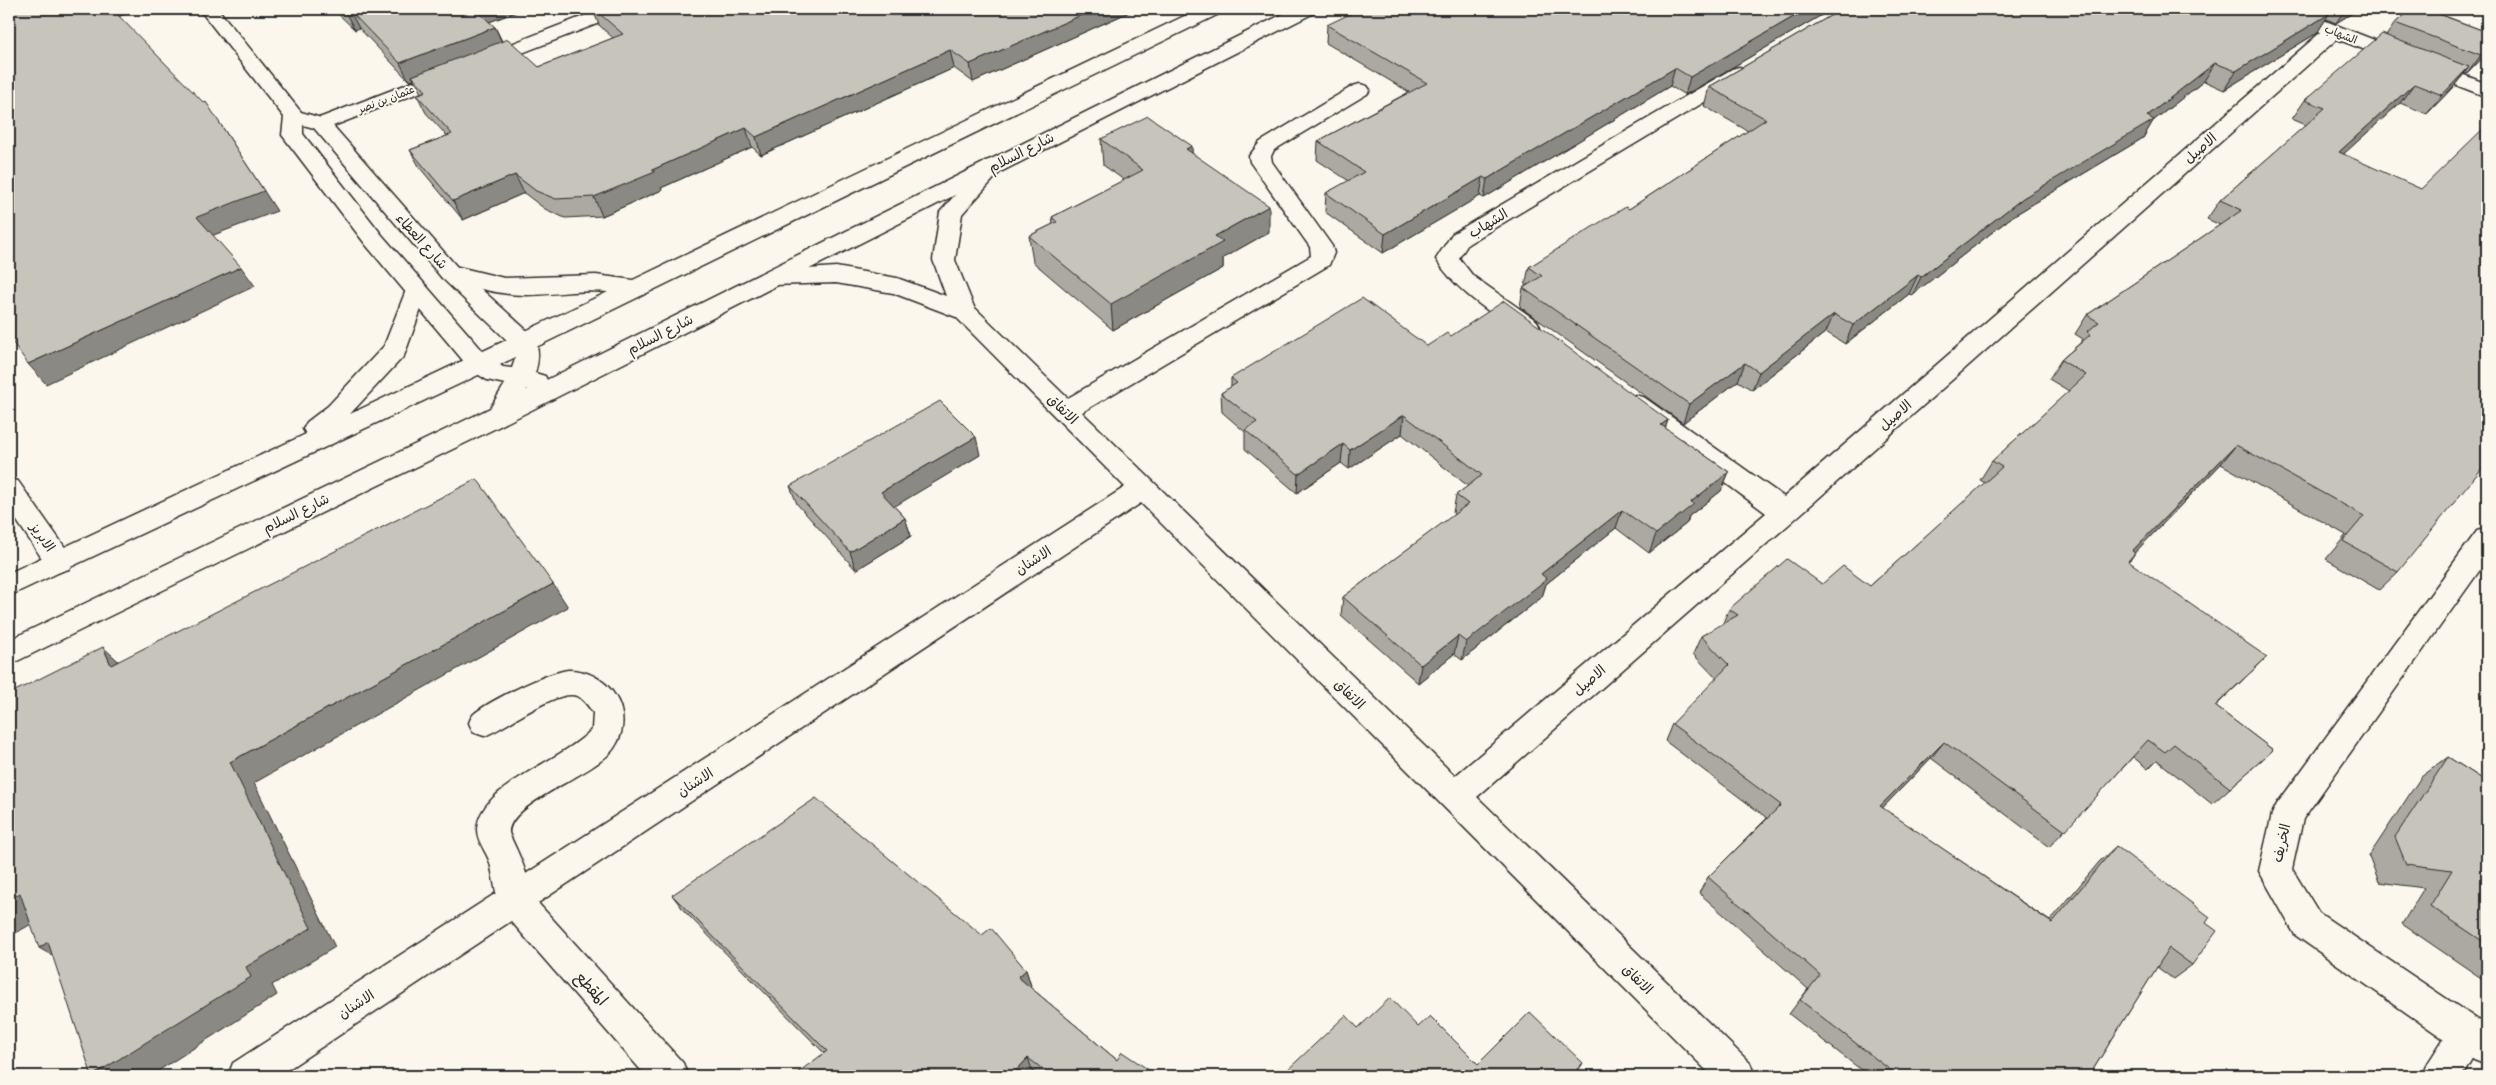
<svg xmlns="http://www.w3.org/2000/svg" width="2496" height="1085" font-family="Sriracha,'Playpen Sans Arabic',sans-serif">
<rect width="100%" height="100%" fill="#fbf7ec"/>
<filter id="ink" filterUnits="userSpaceOnUse"><feTurbulence type="fractalNoise" baseFrequency=".02" numOctaves="2"/><feDisplacementMap in="SourceGraphic" scale="10" xChannelSelector="R" yChannelSelector="G"/><feConvolveMatrix kernelMatrix="1 2 1 2 8 2 1 2 1" color-interpolation-filters="sRGB"/></filter>
<g filter="url(#ink)">
<g fill="none" stroke-linecap="round" stroke-linejoin="round">
<defs>
<g id="service">
<polygon points="1360,84 1367,86 1370,90 1367,94 1274,150 1271,156 1272,162 1332,246 1334,253 1329,265 1074,417 1065,420 1056,417 1052,411 1056,405 1311,256 1310,247 1250,162 1249,156 1260,142 1353,86"/>
<path d="M568,670C608,669 638,713 614,748C596,775 508,802 509,833C519,856 537,886 526,911L514,916L502,911C495,895 494,879 490,863C487,852 477,842 477,830C478,785 564,761 592,729L593,713C589,707 583,698 577,696C557,688 505,729 484,736L473,732L469,723C470,720 472,715 475,713C493,699 546,673 568,670Z"/>
<polygon points="2468,1016 2481,1021 2486,1034 2462,1076 2423,1076 2428,1063 2455,1021"/>
</g>
<g id="minor">
<polygon points="602,9 627,9 625,13 328,128 321,130 314,128 311,124 314,120"/>
<polygon points="2270,9 2295,9 2487,84 2487,97 2337,39 1795,519 1477,797 1750,1063 1755,1076 1712,1076 1141,503 538,903 683,1063 688,1076 646,1076 511,921 278,1076 228,1076 233,1063 1125,487 956,317 893,293 836,283 773,285 765,282 761,277 765,272 836,267 897,278 946,296 933,260 940,212 985,161 993,159 1001,161 1004,166 1001,171 962,214 955,260 974,307 1455,776 1766,513 1627,410 1623,404 1627,398 1636,395 1645,398 1784,497 2321,32 2272,13"/>
<path d="M1739,67L1746,69L1749,73L1746,77L1468,244L1459,258L1473,276L1537,321L1540,327L1537,333L1528,335L1519,333C1489,311 1456,291 1436,259L1452,234L1732,69Z"/>
<polygon points="9,478 18,481 69,553 73,561 69,569 59,572 49,569 9,509"/>
<polygon points="2487,528 2487,560 2303,819 2292,869 2319,913 2487,1026 2487,1065 2474,1060 2295,935 2259,871 2272,814 2277,804 2477,531"/>
</g>
<path id="tertiary" d="M199,9H218L301,112L328,120L458,268L533,336C540,348 539,360 535,373L545,376L548,382L545,388L536,391L527,389L508,421L499,424L490,421L486,415L505,384L487,380L471,370L366,245L282,135L284,117ZM303,125L314,128L442,278L512,345L515,359L512,368L503,367L489,358L382,235L303,134Z"/>
<g id="secondary">
<path d="M1199,9H1223L1221,13L489,370L9,596V573L306,434L303,429L307,422L328,406L384,346L408,285L416,282L424,285L428,290L404,356L350,414L608,292C581,289 553,295 526,295C498,295 469,286 442,278L438,273L442,268L450,265L504,278L596,275L633,280Z"/>
<polygon points="1293,9 1316,9 1314,13 492,430 9,665 9,640 474,416"/>
</g>
</defs>
<use href="#service" stroke="#2b2b2b" stroke-width="3"/>
<use href="#minor" stroke="#2b2b2b" stroke-width="3"/>
<use href="#tertiary" stroke="#2b2b2b" stroke-width="3"/>
<use href="#secondary" stroke="#2b2b2b" stroke-width="3"/>
<use href="#service" fill="#fbf7ec" fill-rule="evenodd"/>
<use href="#minor" fill="#fbf7ec" fill-rule="evenodd"/>
<use href="#tertiary" fill="#fbf7ec" fill-rule="evenodd"/>
<use href="#secondary" fill="#fbf7ec" fill-rule="evenodd"/>
</g>
<g fill="#aba9a2" stroke="#2b2b2b">
<polygon points="333,9 524,9 489,22 495,27 502,41 539,67 613,38 599,25 593,10 586,13 581,9 1136,9 973,82 954,68 761,155 752,147 661,188 662,190 602,216 565,218 545,209 524,193 463,220 420,168 410,150 447,136 426,113 417,95 421,93 414,80 409,81 359,28 355,30"/>
<polygon points="1832,9 1685,95 1670,86 1484,198 1480,196 1383,253 1325,212 1326,193 1349,181 1317,160 1318,141 1409,92 1326,43 1327,25"/>
<polygon points="1842,9 2359,9 2336,23 2326,19 2317,33 2224,90 2204,81 2153,121 2143,138 2013,216 1912,295 1909,294 1845,344 1826,332 1752,390 1738,381 1683,423 1520,307 1523,288 1526,286 1525,286 1529,267 1629,209 1748,131 1704,106 1709,87"/>
<polygon points="2412,9 2442,9 2437,13 2487,32 2487,53 2467,74 2465,73 2454,86 2427,114 2400,103 2343,154 2398,572 2379,590 2326,559 2346,535 2221,464 2134,553 2135,553 2129,562 2249,674 2215,706 2273,750 2212,804 2157,760 2148,769 2133,757 2049,847 1931,758 1882,808 2050,921 2099,862 2116,846 2206,923 2192,965 2173,979 2157,967 2089,1076 1869,1076 1789,1014 1808,989 1699,893 1708,877 1767,818 1665,741 1672,724 1717,679 1693,654 1701,636 1722,625 1729,609 1822,584 1870,586 1985,483 1980,480 1992,461 2069,391 2049,379 2061,360 2080,343 2083,339 2075,334 2087,315 2220,225 2207,219 2220,200 2306,125 2292,119 2305,100 2386,36 2395,23"/>
<polygon points="1101,139 1192,153 1269,232 1223,258 1223,268 1113,330 1033,262 1029,236 1053,224 1052,217 1124,180 1103,165"/>
<polygon points="1451,336 1668,420 1665,428 1729,472 1721,491 1689,516 1687,523 1649,553 1616,528 1546,584 1542,597 1462,660 1454,654 1418,683 1341,615 1343,597 1454,515 1453,513 1456,495 1468,486 1402,434 1349,469 1341,463 1297,493 1245,449 1245,432 1222,412 1221,393 1231,387 1231,378 1427,346"/>
<polygon points="980,455 894,506 905,518 911,536 856,570 797,504 790,486"/>
<polygon points="2448,757 2487,782 2487,982 2402,924 2424,888 2379,882 2369,856 2421,777"/>
<polygon points="672,895 982,935 1026,970 1031,986 1030,987 1117,1060 1158,1076 1039,1076 1033,1072 824,1053 685,912"/>
</g>
<g fill="#8b8984" stroke="#2b2b2b">
<polygon points="110,9 124,9 127,13 116,18"/>
<polygon points="474,9 524,9 481,25"/>
<polygon points="584,9 593,9 593,10 586,13"/>
<polygon points="1095,9 1136,9 973,82 970,64"/>
<polygon points="1807,9 1832,9 1685,95 1690,77"/>
<polygon points="2345,9 2359,9 2336,23"/>
<polygon points="2436,9 2442,9 2424,26"/>
<polygon points="349,10 359,28 355,30 345,12"/>
<polygon points="2329,14 2317,33 2224,90 2236,71"/>
<polygon points="495,27 503,45 412,76 414,80 409,81 400,63"/>
<polygon points="2487,49 2487,53 2485,55 2467,74 2481,55"/>
<polygon points="950,50 954,68 761,155 756,137"/>
<polygon points="2215,63 2204,81 2153,121 2143,138 2013,216 1912,295 1921,277 2023,198 2147,116"/>
<polygon points="2469,67 2454,86 2427,114 2442,95"/>
<polygon points="1675,68 1670,86 1484,198 1487,179"/>
<polygon points="2414,84 2400,103 2325,171 2339,152"/>
<polygon points="219,122 277,211 211,236 197,217"/>
<polygon points="746,128 752,147 661,188 662,190 602,216 594,197 652,170"/>
<polygon points="1192,146 1193,172 1186,149"/>
<polygon points="515,175 524,193 463,220 453,201"/>
<polygon points="1483,177 1480,196 1383,253 1385,234"/>
<polygon points="1269,206 1269,232 1223,258 1223,268 1113,330 1111,304 1215,236"/>
<polygon points="241,267 255,286 46,384 28,364"/>
<polygon points="1918,275 1909,294 1845,344 1853,325"/>
<polygon points="1834,314 1826,332 1752,390 1759,372"/>
<polygon points="1745,363 1738,381 1683,423 1689,404"/>
<polygon points="1404,415 1402,434 1349,469 1350,450"/>
<polygon points="1668,420 1662,439 1661,425"/>
<polygon points="976,437 980,455 887,511 881,492"/>
<polygon points="1343,444 1341,463 1297,493 1298,474"/>
<polygon points="2236,445 2221,464 2118,570 2132,551"/>
<polygon points="1729,472 1721,491 1689,516 1687,523 1649,553 1656,534 1691,502"/>
<polygon points="1622,510 1616,528 1546,584 1542,597 1462,660 1466,642 1541,574"/>
<polygon points="905,518 911,536 856,570 850,552"/>
<polygon points="553,584 568,607 254,783 335,947 272,985 277,995 150,1076 93,1076 246,967 230,762"/>
<polygon points="1458,636 1454,654 1418,683 1421,665"/>
<polygon points="103,647 128,670 111,665"/>
<polygon points="2267,657 2249,674 2198,723 2215,706"/>
<polygon points="1944,742 1931,758 1868,823 1880,806"/>
<polygon points="20,893 50,913 9,937 9,900"/>
<polygon points="48,942 70,966 39,948"/>
<polygon points="1026,970 1031,986 1023,992 1018,977"/>
<polygon points="1028,1058 1033,1072 1029,1076 1011,1076"/>
<polygon points="1583,1063 1575,1076 1570,1076"/>
</g>
<g fill="#c7c4bc" stroke="#2b2b2b">
<polygon points="9,9 112,9 204,103 206,102 264,191 197,217 241,267 28,364 9,337"/>
<polygon points="342,9 475,9 495,27 400,63 349,10 345,12"/>
<polygon points="594,9 1095,9 970,64 950,50 756,137 746,128 652,170 655,172 594,197 556,199 536,191 515,175 453,201 410,150 452,134 417,95 426,91 412,76 508,39 539,67 623,34"/>
<polygon points="1360,9 1807,9 1690,77 1675,68 1487,179 1483,177 1385,234 1326,193 1364,172 1318,141 1427,83 1327,25"/>
<polygon points="1842,9 2314,9 2329,14 2236,71 2215,63 2147,116 2154,120 2023,198 1921,277 1918,275 1853,325 1834,314 1759,372 1745,363 1689,404 1523,288 1542,276 1529,267 1602,221 1626,207 1629,209 1766,119 1709,87"/>
<polygon points="2412,9 2425,9 2487,32 2487,49 2481,55 2395,23"/>
<polygon points="2382,34 2469,67 2442,95 2414,84 2339,152 2421,189 2487,125 2487,462 2398,572 2343,541 2364,516 2236,445 2132,551 2135,553 2128,561 2267,657 2215,706 2273,750 2230,788 2174,744 2165,752 2148,740 2065,831 1944,742 1880,806 2052,923 2116,846 2210,917 2206,923 2217,931 2192,965 2169,948 2089,1076 1898,1076 1800,1000 1820,975 1708,877 1781,805 1672,724 1729,665 1701,636 1738,615 1729,609 1787,559 1822,584 1843,566 1870,586 2002,467 1992,461 2086,375 2061,360 2091,334 2087,332 2099,322 2087,315 2242,210 2220,200 2325,108 2305,100"/>
<polygon points="1148,116 1192,146 1186,149 1269,206 1215,236 1223,242 1111,304 1029,236 1057,222 1052,217 1143,170 1101,139"/>
<polygon points="1362,298 1427,346 1447,333 1451,336 1504,301 1668,420 1661,425 1729,472 1691,502 1694,504 1656,534 1622,510 1541,574 1547,579 1466,642 1458,636 1421,665 1343,597 1468,504 1456,495 1482,475 1404,415 1350,450 1343,444 1298,474 1245,430 1257,422 1221,393 1237,383 1231,378"/>
<polygon points="940,401 976,437 881,492 905,518 850,552 790,486"/>
<polygon points="477,479 553,584 230,762 311,928 246,967 251,977 92,1076 48,942 39,948 20,893 9,900 9,694 103,647 111,665"/>
<polygon points="2448,757 2487,782 2487,944 2430,906 2452,870 2406,864 2395,837"/>
<polygon points="816,798 982,935 991,928 1026,970 1018,977 1117,1060 1122,1052 1158,1076 1052,1076 1028,1058 1011,1076 793,1076 827,1051 672,895"/>
<polygon points="1390,998 1418,1027 1430,1016 1478,1064 1530,1012 1583,1063 1570,1076 1281,1076 1346,1015 1358,1028"/>
<polygon points="1695,1072 1699,1076 1692,1076"/>
</g>
</g>
<g text-anchor="middle" stroke-width="4" stroke-linejoin="round" paint-order="stroke">
<g font-size="11" fill="#2b2b2b" stroke="#fbf7ec">
<text transform="translate(2341 34) rotate(22)" y="4">الشهاب</text>
<text transform="translate(386 99) rotate(-21)" y="4">عثمان بن نصر</text>
</g>
<g font-size="14" fill="#2b2b2b" stroke="#fbf7ec">
<text transform="translate(2200 148) rotate(-41)" y="5">الاصيل</text>
<text transform="translate(1021 152) rotate(-27)" y="5">شارع السلام</text>
<text transform="translate(1488 223) rotate(-31)" y="5">الشهاب</text>
<text transform="translate(422 241) rotate(48)" y="5">شارع العطاء</text>
<text transform="translate(660 334) rotate(-27)" y="5">شارع السلام</text>
<text transform="translate(1063 409) rotate(45)" y="5">الاتفاق</text>
<text transform="translate(1895 415) rotate(-41)" y="5">الاصيل</text>
<text transform="translate(296 513) rotate(-26)" y="5">شارع السلام</text>
<text transform="translate(43 537) rotate(55)" y="5">الابريز</text>
<text transform="translate(1033 560) rotate(-33)" y="5">الاشنان</text>
<text transform="translate(1589 680) rotate(-41)" y="5">الاصيل</text>
<text transform="translate(1350 694) rotate(45)" y="5">الاتفاق</text>
<text transform="translate(695 782) rotate(-33)" y="5">الاشنان</text>
<text transform="translate(2281 843) rotate(-77)" y="5">الخريف</text>
<text transform="translate(1638 979) rotate(45)" y="5">الاتفاق</text>
<text transform="translate(356 1004) rotate(-33)" y="5">الاشنان</text>
</g>
<g font-size="16" fill="#2b2b2b" stroke="#fbf7ec">
<text transform="translate(592 988) rotate(48)" y="6">المقطع</text>
</g>
</g>
<rect width="2496" height="1085" fill="none" stroke="#fbf7ec" stroke-width="30"/>
<rect x="15" y="15" width="2466" height="1055" fill="none" stroke="#2b2b2b" stroke-width="2" filter="url(#ink)"/>
</svg>
